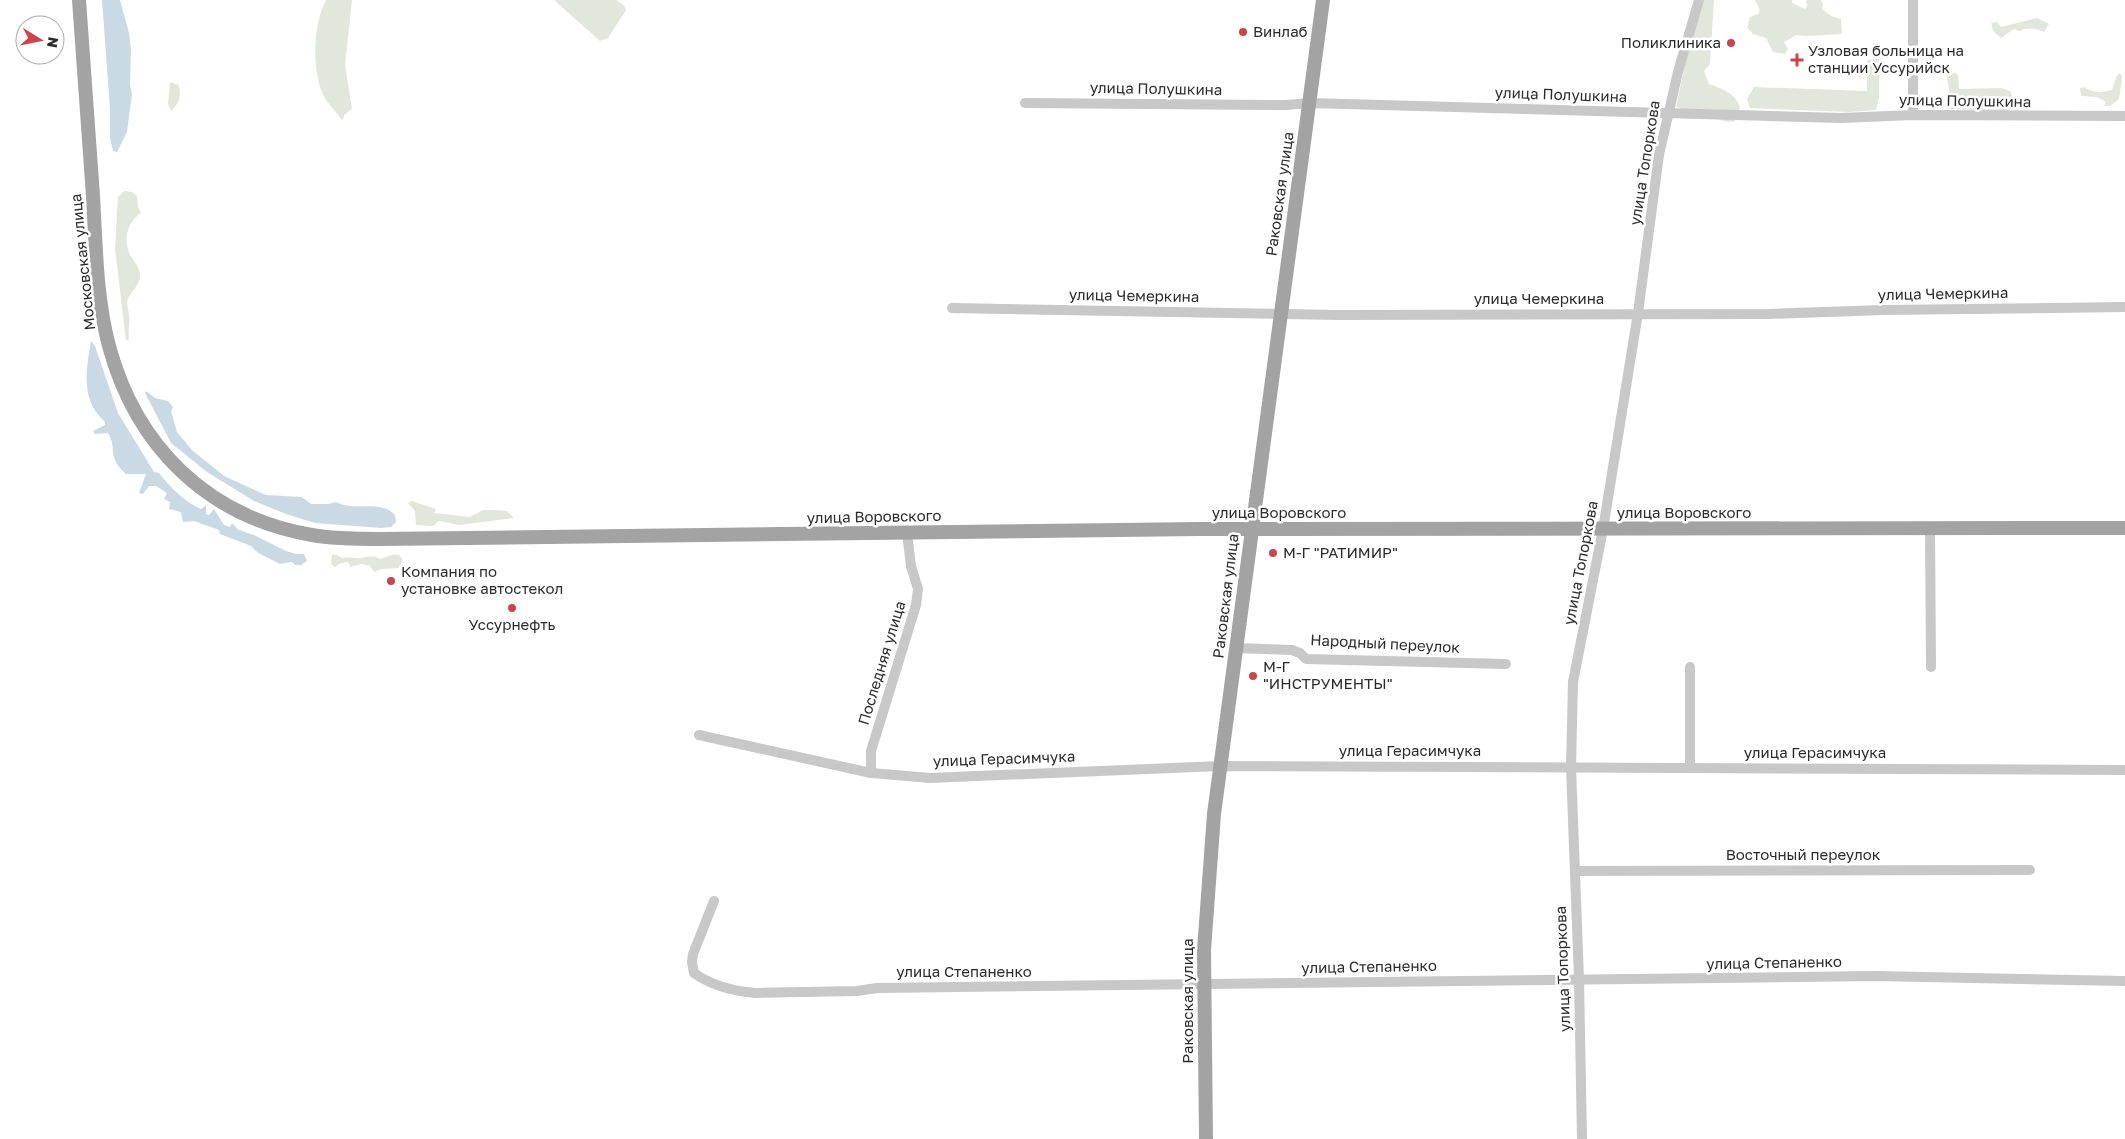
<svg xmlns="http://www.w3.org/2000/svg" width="2125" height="1139" font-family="'Golos Text',sans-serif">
<rect width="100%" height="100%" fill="#fff"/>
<g fill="#e1e7da">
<path d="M326,0H352L345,65L352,109L344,115L343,120C339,117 338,115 335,111C330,105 325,100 322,92C312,66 313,25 326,0Z"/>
<polygon points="554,0 616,0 624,5 626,10 608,38 600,41"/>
<path d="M1704,0H1714L1710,64L1704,71L1709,84C1723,89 1735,93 1740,107L1735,121L1728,122L1676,107L1685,65Z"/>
<polygon points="1755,0 1792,0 1792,3 1805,9 1807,7 1806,0 1821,0 1823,3 1822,9 1831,16 1841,19 1842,34 1808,36 1796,35 1784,42 1788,49 1785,54 1773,52 1766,38 1753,34 1747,27 1750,17 1758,14 1760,10"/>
<path d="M2037,18L2049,24L2044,32C2035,28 2029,27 2019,31L2014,29L2001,38L1993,31L1991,23L1997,22L2001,27Z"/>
<polygon points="1879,59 1879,98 1876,110 1849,112 1750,108 1747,99 1754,87 1867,91 1867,60"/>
<path d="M1955,72L1958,75L1959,89L2002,88L2010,91L2014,101L2010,109L2005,113C1987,112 1969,109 1950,109L1951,99L1947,78Z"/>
<path d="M2120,73L2122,78L2119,99L2110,106H2104L2106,102L2097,97L2081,96L2080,88L2084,87C2093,93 2101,93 2112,90L2117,75Z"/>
<path d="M172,82L176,85L178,84C182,94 180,103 171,111L168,104L170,83Z"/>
<path d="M124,191L132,192L137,196L138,207L141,213C127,222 123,240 130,255C134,261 140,268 140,276C140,285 133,289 129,297C125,304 129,308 129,316C130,323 128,331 129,339L126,341L115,249L118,197Z"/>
<polygon points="412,501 436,509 434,513 470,517 483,510 495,510 507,511 514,518 459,525 439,521 433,526 416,525 415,511 408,503"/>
<path d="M332,554L337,555L342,558C349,557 353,558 360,558C368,557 372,554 380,559L391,555H399L403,560L398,568L382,569L374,572L370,566L362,564L350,567L348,562L341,563L335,567L331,564Z"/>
</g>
<g fill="#c9dae5">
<polygon points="102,0 120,0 129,33 131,50 130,85 132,94 127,132 117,152 113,151 110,138 110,109"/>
<path d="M91,341L95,346L118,413L154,472L159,473C170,487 185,502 201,509L206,505V514L209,515L214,509L224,525L230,527L232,523L239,530L254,535L286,551L296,554H304L307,561L301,565H295L292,562L280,564L258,553L251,546L220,534L219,530L194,521L183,522L181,512L169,509L170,502L164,499L167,493L156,486H149L143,494L139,493L146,474H126C106,456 118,450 108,433L95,434L93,431L105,425V422C80,400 86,370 91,341Z"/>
<path d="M146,391L155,398L168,401L173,407L171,411L177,432L192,450L224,476L266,495L302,497L311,504H328L336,502C354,512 380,499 395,515L396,522L391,527L381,528L315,523L286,514L254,501L207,472L171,443L145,393Z"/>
</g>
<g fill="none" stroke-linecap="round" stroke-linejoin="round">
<g stroke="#c8c8c8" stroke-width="10">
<polyline points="1913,0 1913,115"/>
<polyline points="1025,103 1286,105 1309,103 1841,118 1913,115 2125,116"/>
<polyline points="952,308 1339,315 1767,314 1884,310 2125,307"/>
<polyline points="1930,529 1931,667"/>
<polyline points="1236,648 1292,650 1300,653 1306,659 1506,664"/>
<polyline points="699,735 871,773 930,778 1220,766 2125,770"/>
<polyline points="1690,767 1690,667"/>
<polyline points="871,773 871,751 916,605 918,589 911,566 907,533"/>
<polyline points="1575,871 2030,870"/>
<path d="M714,901L693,954L692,962L694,973C712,986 733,991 755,993L857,991L877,988L1875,976L2125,981"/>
<polyline points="1582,1139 1579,979 1571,767 1573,682 1603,529 1638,313 1659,155 1678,72 1699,0"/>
</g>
<g stroke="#a3a3a3" stroke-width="14">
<path d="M79,0C84,65 88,131 93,196C96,246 96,297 109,346C136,446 207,517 312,535C334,539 357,539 380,539L1200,529L2125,528"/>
<polyline points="1206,1139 1204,950 1214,814 1323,0"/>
</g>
</g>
<g fill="#cd434b" stroke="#fff" stroke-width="2">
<circle cx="1243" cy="32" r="5"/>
<circle cx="1731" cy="43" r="5"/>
<path d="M1794.5 52.5h5v5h5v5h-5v5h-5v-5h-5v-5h5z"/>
<circle cx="1273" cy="553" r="5"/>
<circle cx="391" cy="581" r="5"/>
<circle cx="512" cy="608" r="5"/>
<circle cx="1253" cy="676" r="5"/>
</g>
<g text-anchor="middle" stroke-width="5" stroke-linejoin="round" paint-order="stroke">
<g font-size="15" fill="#2b2b2b" stroke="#fff" text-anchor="start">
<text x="1253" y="37">Винлаб</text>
<text x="1721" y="48" text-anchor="end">Поликлиника</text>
<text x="1808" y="56">Узловая больница на<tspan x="1808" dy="17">станции Уссурийск</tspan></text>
<text x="1283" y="558">М-Г "РАТИМИР"</text>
<text x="401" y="577">Компания по<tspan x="401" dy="17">установке автостекол</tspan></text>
<text x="512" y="630" text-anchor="middle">Уссурнефть</text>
<text x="1263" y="672">М-Г<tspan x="1263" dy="17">"ИНСТРУМЕНТЫ"</tspan></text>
</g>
<g font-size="15" fill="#2b2b2b" stroke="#fff">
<text transform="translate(1156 89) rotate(1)" y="5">улица Полушкина</text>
<text transform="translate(1561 95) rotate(2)" y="5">улица Полушкина</text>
<text transform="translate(1965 101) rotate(1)" y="5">улица Полушкина</text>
<text transform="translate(1645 163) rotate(-81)" y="5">улица Топоркова</text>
<text transform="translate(1280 194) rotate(-82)" y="5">Раковская улица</text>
<text transform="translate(83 262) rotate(-96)" y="5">Московская улица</text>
<text transform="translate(1943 294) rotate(-1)" y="5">улица Чемеркина</text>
<text transform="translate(1134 296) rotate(1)" y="5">улица Чемеркина</text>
<text x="1539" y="304">улица Чемеркина</text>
<text x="1279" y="518">улица Воровского</text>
<text x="1684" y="518">улица Воровского</text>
<text transform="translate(874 517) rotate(-1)" y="5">улица Воровского</text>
<text transform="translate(1581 563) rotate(-79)" y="5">улица Топоркова</text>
<text transform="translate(1226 596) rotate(-83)" y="5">Раковская улица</text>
<text transform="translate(1385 644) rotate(3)" y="5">Народный переулок</text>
<text transform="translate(882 663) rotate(-73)" y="5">Последняя улица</text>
<text x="1410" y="756">улица Герасимчука</text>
<text x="1815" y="758">улица Герасимчука</text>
<text transform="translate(1004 759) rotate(-2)" y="5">улица Герасимчука</text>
<text x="1803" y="860">Восточный переулок</text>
<text transform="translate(1774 963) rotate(-1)" y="5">улица Степаненко</text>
<text transform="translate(1369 967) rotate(-1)" y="5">улица Степаненко</text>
<text transform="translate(1563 969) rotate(-92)" y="5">улица Топоркова</text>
<text x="964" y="977">улица Степаненко</text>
<text transform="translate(1188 1001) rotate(-90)" y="5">Раковская улица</text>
</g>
</g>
<g transform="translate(40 40) rotate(100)"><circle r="24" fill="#ffffff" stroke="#aaaaaa"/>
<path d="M0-4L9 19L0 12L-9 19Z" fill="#cd434b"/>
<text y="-8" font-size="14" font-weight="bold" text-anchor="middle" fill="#2b2b2b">N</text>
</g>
</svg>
